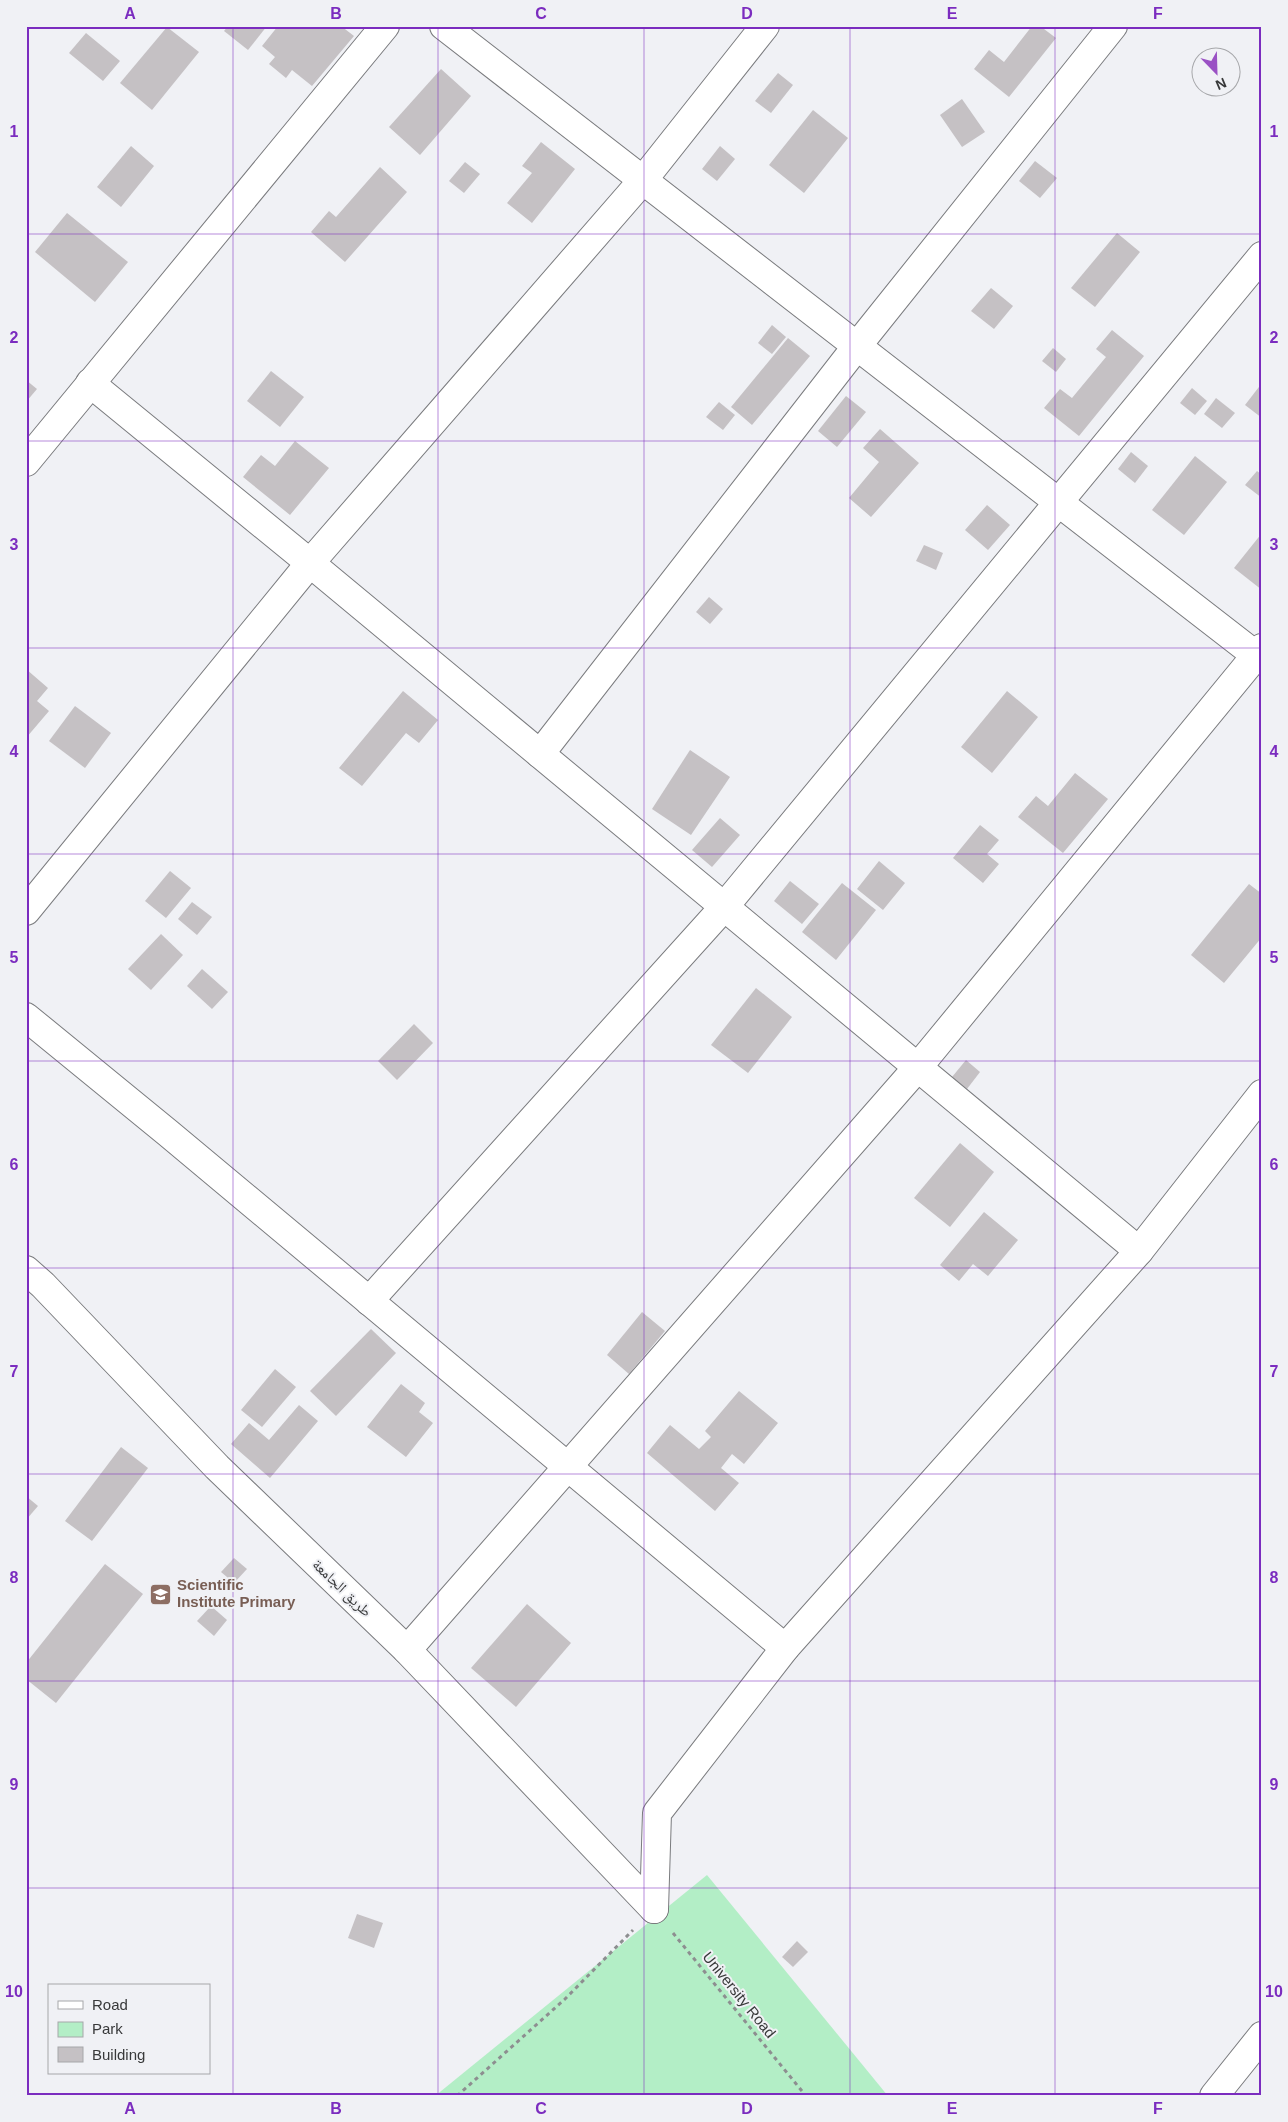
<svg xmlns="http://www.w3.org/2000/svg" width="1288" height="2122" font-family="Helvetica,'Noto Naskh Arabic',sans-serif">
<rect width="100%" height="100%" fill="#f0f1f5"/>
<polygon fill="#b3eec6" points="707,1875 888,2096 435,2096"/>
<g fill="#c5c1c4">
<polygon points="228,26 267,26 248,50 224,31"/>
<polygon points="278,26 341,26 354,36 312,86 292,70 286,78 269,64 275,57 262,46"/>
<polygon points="1032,26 1040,26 1056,38 1009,97 974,69 989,50 1004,62"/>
<polygon points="167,27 199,52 152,110 120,83"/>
<polygon points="86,33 120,61 103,81 69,53"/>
<polygon points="441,69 471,96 420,155 389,127"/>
<polygon points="778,73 793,85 771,113 755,101"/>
<polygon points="962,99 985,132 962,147 940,115"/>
<polygon points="813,110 848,138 804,193 769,165"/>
<polygon points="541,142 575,169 532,223 507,203 532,173 522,166"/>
<polygon points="131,146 154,166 121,207 97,187"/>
<polygon points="720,146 735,159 717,181 702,169"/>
<polygon points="1035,161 1057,178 1040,198 1019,181"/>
<polygon points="465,162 480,174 464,193 449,181"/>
<polygon points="380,167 407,192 345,262 311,232 329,211 336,217"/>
<polygon points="67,213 128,262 95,302 35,252"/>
<polygon points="1117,233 1140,252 1095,307 1071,288"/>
<polygon points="991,288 1013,306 994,329 971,311"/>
<polygon points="772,325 786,337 772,354 758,343"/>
<polygon points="1112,330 1144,356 1079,436 1044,408 1060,389 1072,398 1106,357 1096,349"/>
<polygon points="788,338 810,356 752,425 731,407"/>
<polygon points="1053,348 1066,359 1056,372 1042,361"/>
<polygon points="271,371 304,397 280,427 247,401"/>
<polygon points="26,380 37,389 26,402"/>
<polygon points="1262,383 1262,418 1245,405"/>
<polygon points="1192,388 1207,401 1195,415 1180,403"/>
<polygon points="846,396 866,412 837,447 818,431"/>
<polygon points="1216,398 1235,413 1222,428 1204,414"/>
<polygon points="719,402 735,415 723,430 706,417"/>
<polygon points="880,429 919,463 871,517 849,498 879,462 863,448"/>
<polygon points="295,441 329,468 290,515 243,477 261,455 275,466"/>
<polygon points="1131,452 1148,466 1135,483 1118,469"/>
<polygon points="1195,456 1227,482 1184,535 1152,510"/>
<polygon points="1257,471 1262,475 1262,498 1245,485"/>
<polygon points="987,505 1010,525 988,550 965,530"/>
<polygon points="1262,533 1262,590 1234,568"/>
<polygon points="924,545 943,553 936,570 916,561"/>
<polygon points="709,597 723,609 710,624 696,612"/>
<polygon points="26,669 48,688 37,701 49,711 26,738"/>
<polygon points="403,691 438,720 419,743 406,733 362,786 339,768"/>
<polygon points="1007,691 1038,717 992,773 961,747"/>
<polygon points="75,706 111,733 85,768 49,741"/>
<polygon points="690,750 730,777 691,835 652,809"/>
<polygon points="1075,773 1108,799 1063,853 1018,817 1036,796 1048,806"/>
<polygon points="720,818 740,835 712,867 692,850"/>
<polygon points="980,825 999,840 987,854 999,864 983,883 953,858"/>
<polygon points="879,861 905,883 883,910 857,889"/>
<polygon points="170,871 191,888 166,918 145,901"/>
<polygon points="790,881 819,904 802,924 774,901"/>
<polygon points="842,883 876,910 836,960 802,932"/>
<polygon points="1249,884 1262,894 1262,937 1224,983 1191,955"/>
<polygon points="192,902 212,917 197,935 178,919"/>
<polygon points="161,934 183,955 151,990 128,969"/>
<polygon points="202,969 228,992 212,1009 187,986"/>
<polygon points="756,988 792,1017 748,1073 711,1045"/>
<polygon points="414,1024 433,1043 397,1080 378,1061"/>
<polygon points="966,1060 980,1072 967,1089 952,1077"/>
<polygon points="960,1143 994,1172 950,1227 914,1198"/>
<polygon points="984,1212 1018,1240 988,1276 973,1264 959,1281 940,1265"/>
<polygon points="642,1312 665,1331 629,1374 607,1355"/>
<polygon points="371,1329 396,1353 336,1416 310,1391"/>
<polygon points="275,1369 296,1387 262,1427 241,1410"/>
<polygon points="401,1384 425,1403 419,1412 433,1423 406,1457 367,1427"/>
<polygon points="739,1391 778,1423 744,1464 732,1454 721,1468 739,1483 715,1511 647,1453 670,1425 699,1449 711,1437 705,1431"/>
<polygon points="299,1405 318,1421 270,1478 231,1444 249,1423 269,1440"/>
<polygon points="121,1447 148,1468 92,1541 65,1521"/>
<polygon points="26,1496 38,1506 26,1520"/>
<polygon points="234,1558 247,1569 234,1583 221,1572"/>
<polygon points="105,1564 143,1594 56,1703 26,1679 26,1663"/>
<polygon points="527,1604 571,1643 516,1707 471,1668"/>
<polygon points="211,1606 227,1620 214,1636 197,1621"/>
<polygon points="357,1914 383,1923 374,1948 348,1938"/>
<polygon points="797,1941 808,1952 793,1967 782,1957"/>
</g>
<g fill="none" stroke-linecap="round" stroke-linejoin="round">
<defs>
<g id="street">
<polyline points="444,26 1262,660"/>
<polyline points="90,383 310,563 1139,1251"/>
<polyline points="26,462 385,26"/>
<polyline points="540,754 857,346 1113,26"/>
<polyline points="26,911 310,563 643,180 765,26"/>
<polyline points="26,1017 168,1133 785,1648"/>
<polyline points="26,1270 43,1285 217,1467 407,1650 654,1909"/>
<polyline points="369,1301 724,907 1262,256"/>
<polyline points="407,1650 918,1067 1262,648"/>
<polyline points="654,1909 657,1813 785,1648 1139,1251 1262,1094"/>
<polyline points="1214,2096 1262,2036"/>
</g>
</defs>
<use href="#street" stroke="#7a7b7e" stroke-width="30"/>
<g stroke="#8d8e90" stroke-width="3" stroke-dasharray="4 4" stroke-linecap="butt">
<polyline points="673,1933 806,2096"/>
<polyline points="457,2096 565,1999 633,1930"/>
</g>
<use href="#street" stroke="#fff" stroke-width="28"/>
</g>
<path fill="none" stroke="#7b2cbf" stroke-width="1" stroke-opacity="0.55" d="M233,26V2096M438,26V2096M644,26V2096M850,26V2096M1055,26V2096M26,234H1262M26,441H1262M26,648H1262M26,854H1262M26,1061H1262M26,1268H1262M26,1474H1262M26,1681H1262M26,1888H1262"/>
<defs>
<symbol id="school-square" viewBox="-11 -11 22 22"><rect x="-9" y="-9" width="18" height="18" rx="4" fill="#8d6e63" stroke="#f0f1f5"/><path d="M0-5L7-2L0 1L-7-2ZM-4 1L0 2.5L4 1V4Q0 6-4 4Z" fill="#fff"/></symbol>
</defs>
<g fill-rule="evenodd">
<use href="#school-square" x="148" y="1582" width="25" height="25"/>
</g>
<g text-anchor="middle" stroke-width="4" stroke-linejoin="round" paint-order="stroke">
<g font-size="15" font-weight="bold" fill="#785e54" stroke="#f0f1f5" text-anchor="start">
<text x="177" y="1590">Scientific<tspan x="177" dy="17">Institute Primary</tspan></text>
</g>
<g font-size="15" fill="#38393a" stroke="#f0f1f5">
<text transform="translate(342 1588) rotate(44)" y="5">طريق الجامعة</text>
<text transform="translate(739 1995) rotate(51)" y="5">University Road</text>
</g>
</g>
<rect width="1288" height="2122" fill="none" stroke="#f0f1f5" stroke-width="55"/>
<rect x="48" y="1984" width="162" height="90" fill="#f0f1f5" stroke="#a6a7aa"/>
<rect x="58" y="2001" width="25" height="8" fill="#ffffff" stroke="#a6a7aa"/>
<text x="92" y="2010" font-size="15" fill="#38393a">Road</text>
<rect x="58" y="2022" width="25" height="15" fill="#b3eec6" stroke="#a6a7aa"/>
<text x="92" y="2034" font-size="15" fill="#38393a">Park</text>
<rect x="58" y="2047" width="25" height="15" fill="#c5c1c4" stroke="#a6a7aa"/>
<text x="92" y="2060" font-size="15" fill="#38393a">Building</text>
<g transform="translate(1216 72) rotate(157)"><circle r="24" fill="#f0f1f5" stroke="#a6a7aa"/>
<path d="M0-4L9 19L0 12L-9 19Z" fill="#9a51c4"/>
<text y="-8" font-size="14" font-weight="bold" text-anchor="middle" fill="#38393a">N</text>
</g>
<rect x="28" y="28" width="1232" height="2066" fill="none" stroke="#7b2cbf" stroke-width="2"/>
<g font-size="16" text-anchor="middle" font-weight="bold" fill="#7b2cbf">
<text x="130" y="19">A</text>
<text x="336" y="19">B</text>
<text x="541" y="19">C</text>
<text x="747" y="19">D</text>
<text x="952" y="19">E</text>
<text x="1158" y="19">F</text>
<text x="14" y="137">1</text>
<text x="1274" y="137">1</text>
<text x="14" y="343">2</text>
<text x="1274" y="343">2</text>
<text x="14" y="550">3</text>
<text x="1274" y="550">3</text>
<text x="14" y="757">4</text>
<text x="1274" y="757">4</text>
<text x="14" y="963">5</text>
<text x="1274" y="963">5</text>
<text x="14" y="1170">6</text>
<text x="1274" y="1170">6</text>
<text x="14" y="1377">7</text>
<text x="1274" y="1377">7</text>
<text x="14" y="1583">8</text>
<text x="1274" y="1583">8</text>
<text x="14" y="1790">9</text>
<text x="1274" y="1790">9</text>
<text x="14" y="1997">10</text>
<text x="1274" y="1997">10</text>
<text x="130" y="2114">A</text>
<text x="336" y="2114">B</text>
<text x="541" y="2114">C</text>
<text x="747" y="2114">D</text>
<text x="952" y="2114">E</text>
<text x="1158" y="2114">F</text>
</g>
</svg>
